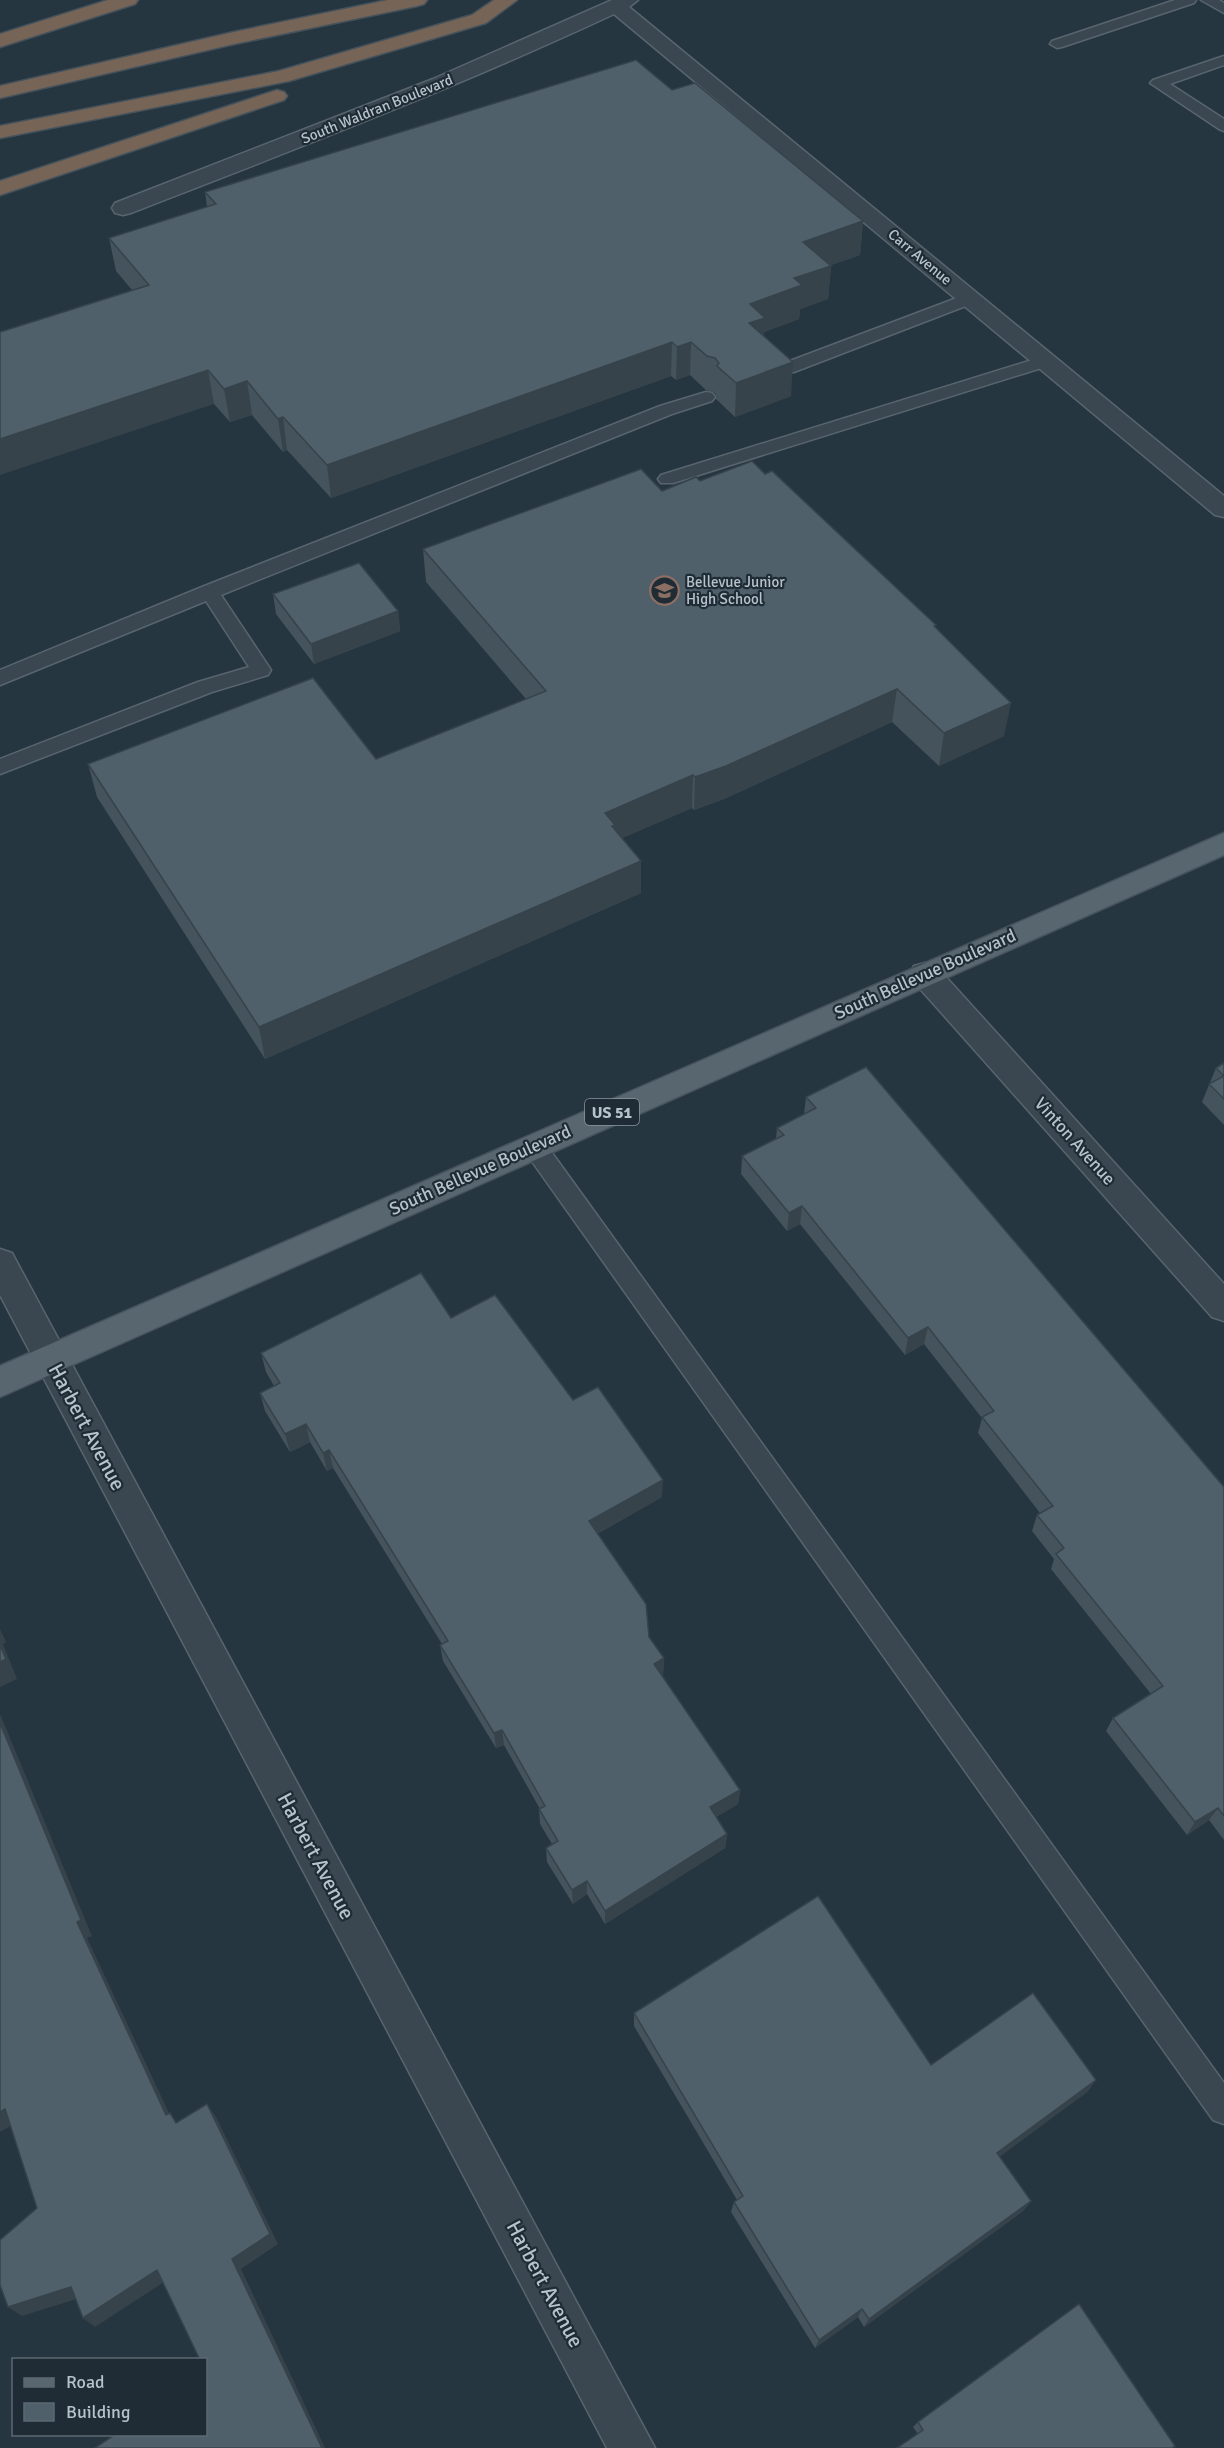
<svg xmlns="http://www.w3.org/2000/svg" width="1224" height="2448" font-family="Signika,sans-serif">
<rect width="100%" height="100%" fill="#263640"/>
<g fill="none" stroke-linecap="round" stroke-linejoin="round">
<defs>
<g id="service">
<polygon points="1175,0 1196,0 1194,3 1062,47 1057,48 1050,44 1052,41"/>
<polygon points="1201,0 1219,0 1224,3 1224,13"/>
<polygon points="1224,56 1224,65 1170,84 1224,119 1224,131 1219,129 1150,83 1153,80"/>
<polygon points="970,293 976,294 978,298 976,302 794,372 782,372 779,368 782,364"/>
<polygon points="1045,356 1051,357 1054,361 1051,365 673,483 661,483 658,479 661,475"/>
<polygon points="706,392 712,393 715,397 712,401 672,414 221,595 271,670 268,675 212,692 0,774 0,759 198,682 249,667 206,601 0,685 0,670 202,587 660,406"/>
<polygon points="534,1137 542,1139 1224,2083 1224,2124 1213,2120 526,1153 522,1146 526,1139"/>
</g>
<g id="minor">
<path d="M612,0H638L629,7L1224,496V517L1215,515L614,14C456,88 293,150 131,213L123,215L115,213L112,208L115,203L433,79Z"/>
<polygon points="925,963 936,966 1224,1284 1224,1321 1212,1317 914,982 910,974 914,966"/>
<polygon points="0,1249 12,1253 655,2448 607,2448 0,1295"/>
</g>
<polygon id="primary" points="1224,833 1224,855 0,1397 0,1366"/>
<g id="motorway">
<polygon points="108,0 138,0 135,4 0,47 0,34"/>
<polygon points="388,0 427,0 424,4 417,6 234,44 0,98 0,86 234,32"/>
<polygon points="494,0 517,0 486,23 289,81 0,138 0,126 279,71 472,15"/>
<polygon points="277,90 284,92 287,96 284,100 0,195 0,181"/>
</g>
</defs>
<use href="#service" stroke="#58656e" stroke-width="3"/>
<use href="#minor" stroke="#58656e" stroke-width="3"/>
<use href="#primary" stroke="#47535c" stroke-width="3"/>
<use href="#motorway" stroke="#45525b" stroke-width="3"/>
<use href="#service" fill="#3a4750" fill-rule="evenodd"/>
<use href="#minor" fill="#3a4750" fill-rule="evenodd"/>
<use href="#primary" fill="#586670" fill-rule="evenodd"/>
<use href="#motorway" fill="#766557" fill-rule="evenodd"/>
</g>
<g fill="#44535c">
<polygon points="672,90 863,221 860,255 831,265 831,266 828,299 800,309 799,319 764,332 764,336 791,396 735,417 716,399 716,395 714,392 706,390 690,375 676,380 671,376 331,498 287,450 283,452 252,415 230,422 214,404 132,290 116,271 109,238 207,207 205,192"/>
<polygon points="765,474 936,628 1004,736 939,766 892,722 724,799 694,810 692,808 622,838 641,893 265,1059 97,797 88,764 376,759 526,699 426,582 423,549 700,481"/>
<polygon points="273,594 398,611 400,631 314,664 276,614"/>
<polygon points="1224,1063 1224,1125 1202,1102 1216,1068"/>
<polygon points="806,1097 1224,1487 1224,1840 1209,1820 1187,1835 1106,1731 1113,1718 1151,1694 1051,1569 1054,1559 1032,1531 1037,1515 1040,1513 978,1433 982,1418 924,1344 905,1355 800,1224 787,1231 741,1174 742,1156 776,1138 777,1128 804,1114"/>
<polygon points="451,1318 573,1400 662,1497 597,1534 649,1637 664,1658 663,1674 662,1675 740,1790 738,1804 716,1817 727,1834 725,1848 605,1924 587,1894 573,1904 547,1862 546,1848 552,1844 540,1824 539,1809 540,1809 504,1745 496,1748 443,1661 440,1645 442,1644 333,1468 327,1471 310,1442 290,1452 265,1411 260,1393 274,1386 266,1372 261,1353"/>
<polygon points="634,2013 931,2065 1096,2080 1087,2092 999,2156 1031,2201 1023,2211 864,2327 858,2317 815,2348 731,2212 734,2202 737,2200 634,2026"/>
<polygon points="1079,2304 918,2434 913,2427 918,2422"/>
</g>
<g fill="#37434b">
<polygon points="863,221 860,255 801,275 803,242"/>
<polygon points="831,266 828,299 800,309 799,319 764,332 763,351 747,357 750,304 794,278"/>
<polygon points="672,342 671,376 331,498 327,465"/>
<polygon points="691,342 690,375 676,380 677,347"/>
<polygon points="793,362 791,396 735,417 736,383"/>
<polygon points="208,370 214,404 0,475 0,439"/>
<polygon points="247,381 252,415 230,422 224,389"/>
<polygon points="283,417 287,450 283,452 278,419"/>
<polygon points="398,611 400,631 314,664 311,644"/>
<polygon points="897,689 892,722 724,799 694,810 695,777"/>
<polygon points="1011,703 1004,736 939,766 944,733"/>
<polygon points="693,775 692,808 615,841 605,813"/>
<polygon points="641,861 641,893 265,1059 259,1027"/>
<polygon points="802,1206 800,1224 787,1231 789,1213"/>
<polygon points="928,1327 924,1344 905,1355 908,1338"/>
<polygon points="306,1424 310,1442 290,1452 285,1434"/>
<polygon points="329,1450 333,1468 327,1471 323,1453"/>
<polygon points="663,1480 662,1497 589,1538 589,1521"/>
<polygon points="0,1629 6,1642 3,1644 17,1679 0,1687"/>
<polygon points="664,1658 663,1674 653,1680 654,1664"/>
<polygon points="0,1714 92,1936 87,1938 176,2128 166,2115 77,1922 0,1723"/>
<polygon points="502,1730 504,1745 496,1748 494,1733"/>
<polygon points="740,1790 738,1804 708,1822 710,1807"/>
<polygon points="1218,1808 1209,1820 1187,1835 1195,1822"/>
<polygon points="727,1834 725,1848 605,1924 605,1911"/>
<polygon points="587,1881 587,1894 573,1904 572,1890"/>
<polygon points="1096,2080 1087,2092 990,2164 997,2153"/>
<polygon points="207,2104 216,2117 278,2244 241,2269 325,2448 322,2448 232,2259"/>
<polygon points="5,2109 17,2122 0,2132 0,2112"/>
<polygon points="1031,2201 1023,2211 864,2327 869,2319"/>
<polygon points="157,2270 167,2280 95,2327 83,2318"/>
<polygon points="71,2287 83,2297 22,2316 8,2307"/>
<polygon points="862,2309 858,2317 815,2348 819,2340"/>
</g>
<g fill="#4f606b" stroke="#37434b" stroke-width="1.5">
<polygon points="636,60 672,90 695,83 863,221 803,242 831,266 794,278 802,285 750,304 765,318 749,323 793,362 736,383 717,366 719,363 715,358 707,356 691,342 677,347 672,342 327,465 283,417 278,419 247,381 224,389 208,370 0,439 0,332 149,285 109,238 216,204 205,192"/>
<polygon points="752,461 765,474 772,471 936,625 934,626 1011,703 944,733 897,689 726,766 695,777 693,775 605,813 615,825 612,826 641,861 259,1027 88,764 313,678 376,759 546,691 423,549 641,469 662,491 696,477 700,481"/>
<polygon points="359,563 398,611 311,644 273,594"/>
<polygon points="1224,1063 1224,1076 1216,1068"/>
<polygon points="866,1067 1224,1487 1224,1816 1218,1808 1195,1822 1113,1718 1163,1686 1056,1554 1064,1548 1037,1515 1053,1506 982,1417 994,1411 928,1327 908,1338 802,1206 789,1213 742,1156 784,1135 777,1128 816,1108 806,1097"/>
<polygon points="1224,1076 1224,1099 1209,1084"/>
<polygon points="421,1273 451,1318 495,1295 573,1400 598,1387 663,1480 589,1521 646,1604 649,1637 664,1658 654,1664 740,1790 710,1807 727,1834 605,1911 587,1881 572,1890 546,1848 558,1841 539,1809 545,1806 502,1730 494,1733 440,1645 448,1641 329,1450 323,1453 306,1424 285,1434 260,1393 280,1383 261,1353"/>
<polygon points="0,1645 6,1659 0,1662"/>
<polygon points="0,1723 81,1920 77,1922 166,2115 170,2113 176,2123 207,2104 270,2234 232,2259 322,2448 95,2448 116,2434 206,2434 206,2360 200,2360 157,2270 83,2318 71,2287 8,2307 0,2285 0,2240 37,2208 5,2109 0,2112"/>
<polygon points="818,1896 931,2065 1033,1993 1096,2080 997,2153 1031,2201 869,2319 862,2309 819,2340 734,2202 743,2196 634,2013"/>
<polygon points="1079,2304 1175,2446 1172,2448 897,2448 923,2430 918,2422"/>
</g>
<defs>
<symbol id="school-ring" viewBox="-11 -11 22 22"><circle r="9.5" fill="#1f2c35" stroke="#8d6e63" stroke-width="1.5"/><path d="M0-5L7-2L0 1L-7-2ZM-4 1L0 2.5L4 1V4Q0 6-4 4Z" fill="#8d6e63"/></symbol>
</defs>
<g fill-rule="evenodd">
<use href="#school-ring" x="648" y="574" width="33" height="33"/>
</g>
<g text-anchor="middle" stroke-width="4.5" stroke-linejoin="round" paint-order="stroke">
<g font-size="15" fill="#b7c2cb" stroke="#1f2c35">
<text transform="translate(377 109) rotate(-22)" y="5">South Waldran Boulevard</text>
<text transform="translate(920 257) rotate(40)" y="5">Carr Avenue</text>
</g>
<g font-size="15" fill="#b7c2cb" stroke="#1f2c35" text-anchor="start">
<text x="686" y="587">Bellevue Junior<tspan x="686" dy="17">High School</tspan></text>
</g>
<rect fill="#1f2c35" stroke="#89959e" stroke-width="1.5" x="585" y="1099" width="54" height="26" rx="4.5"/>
<g font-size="16" font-weight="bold" fill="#b7c2cb">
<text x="612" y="1118">US 51</text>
</g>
<g font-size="18" fill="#b7c2cb" stroke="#1f2c35">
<text transform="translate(925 974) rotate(-24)" y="6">South Bellevue Boulevard</text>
<text transform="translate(1075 1141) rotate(48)" y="6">Vinton Avenue</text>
<text transform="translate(480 1170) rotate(-24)" y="6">South Bellevue Boulevard</text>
</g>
<g font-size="21" fill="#b7c2cb" stroke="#1f2c35">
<text transform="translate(87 1427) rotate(62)" y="7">Harbert Avenue</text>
<text transform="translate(316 1856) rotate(62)" y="7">Harbert Avenue</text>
<text transform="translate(545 2284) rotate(62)" y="7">Harbert Avenue</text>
</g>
</g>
<rect x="12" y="2358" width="195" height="78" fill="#1f2c35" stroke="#5c6871" stroke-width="1.5"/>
<rect x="24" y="2378" width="30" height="9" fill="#586670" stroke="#5c6871" stroke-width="1.5"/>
<text x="66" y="2388" font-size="18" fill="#b7c2cb">Road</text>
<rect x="24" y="2403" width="30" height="18" fill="#4f606b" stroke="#5c6871" stroke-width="1.5"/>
<text x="66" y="2418" font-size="18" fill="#b7c2cb">Building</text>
</svg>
